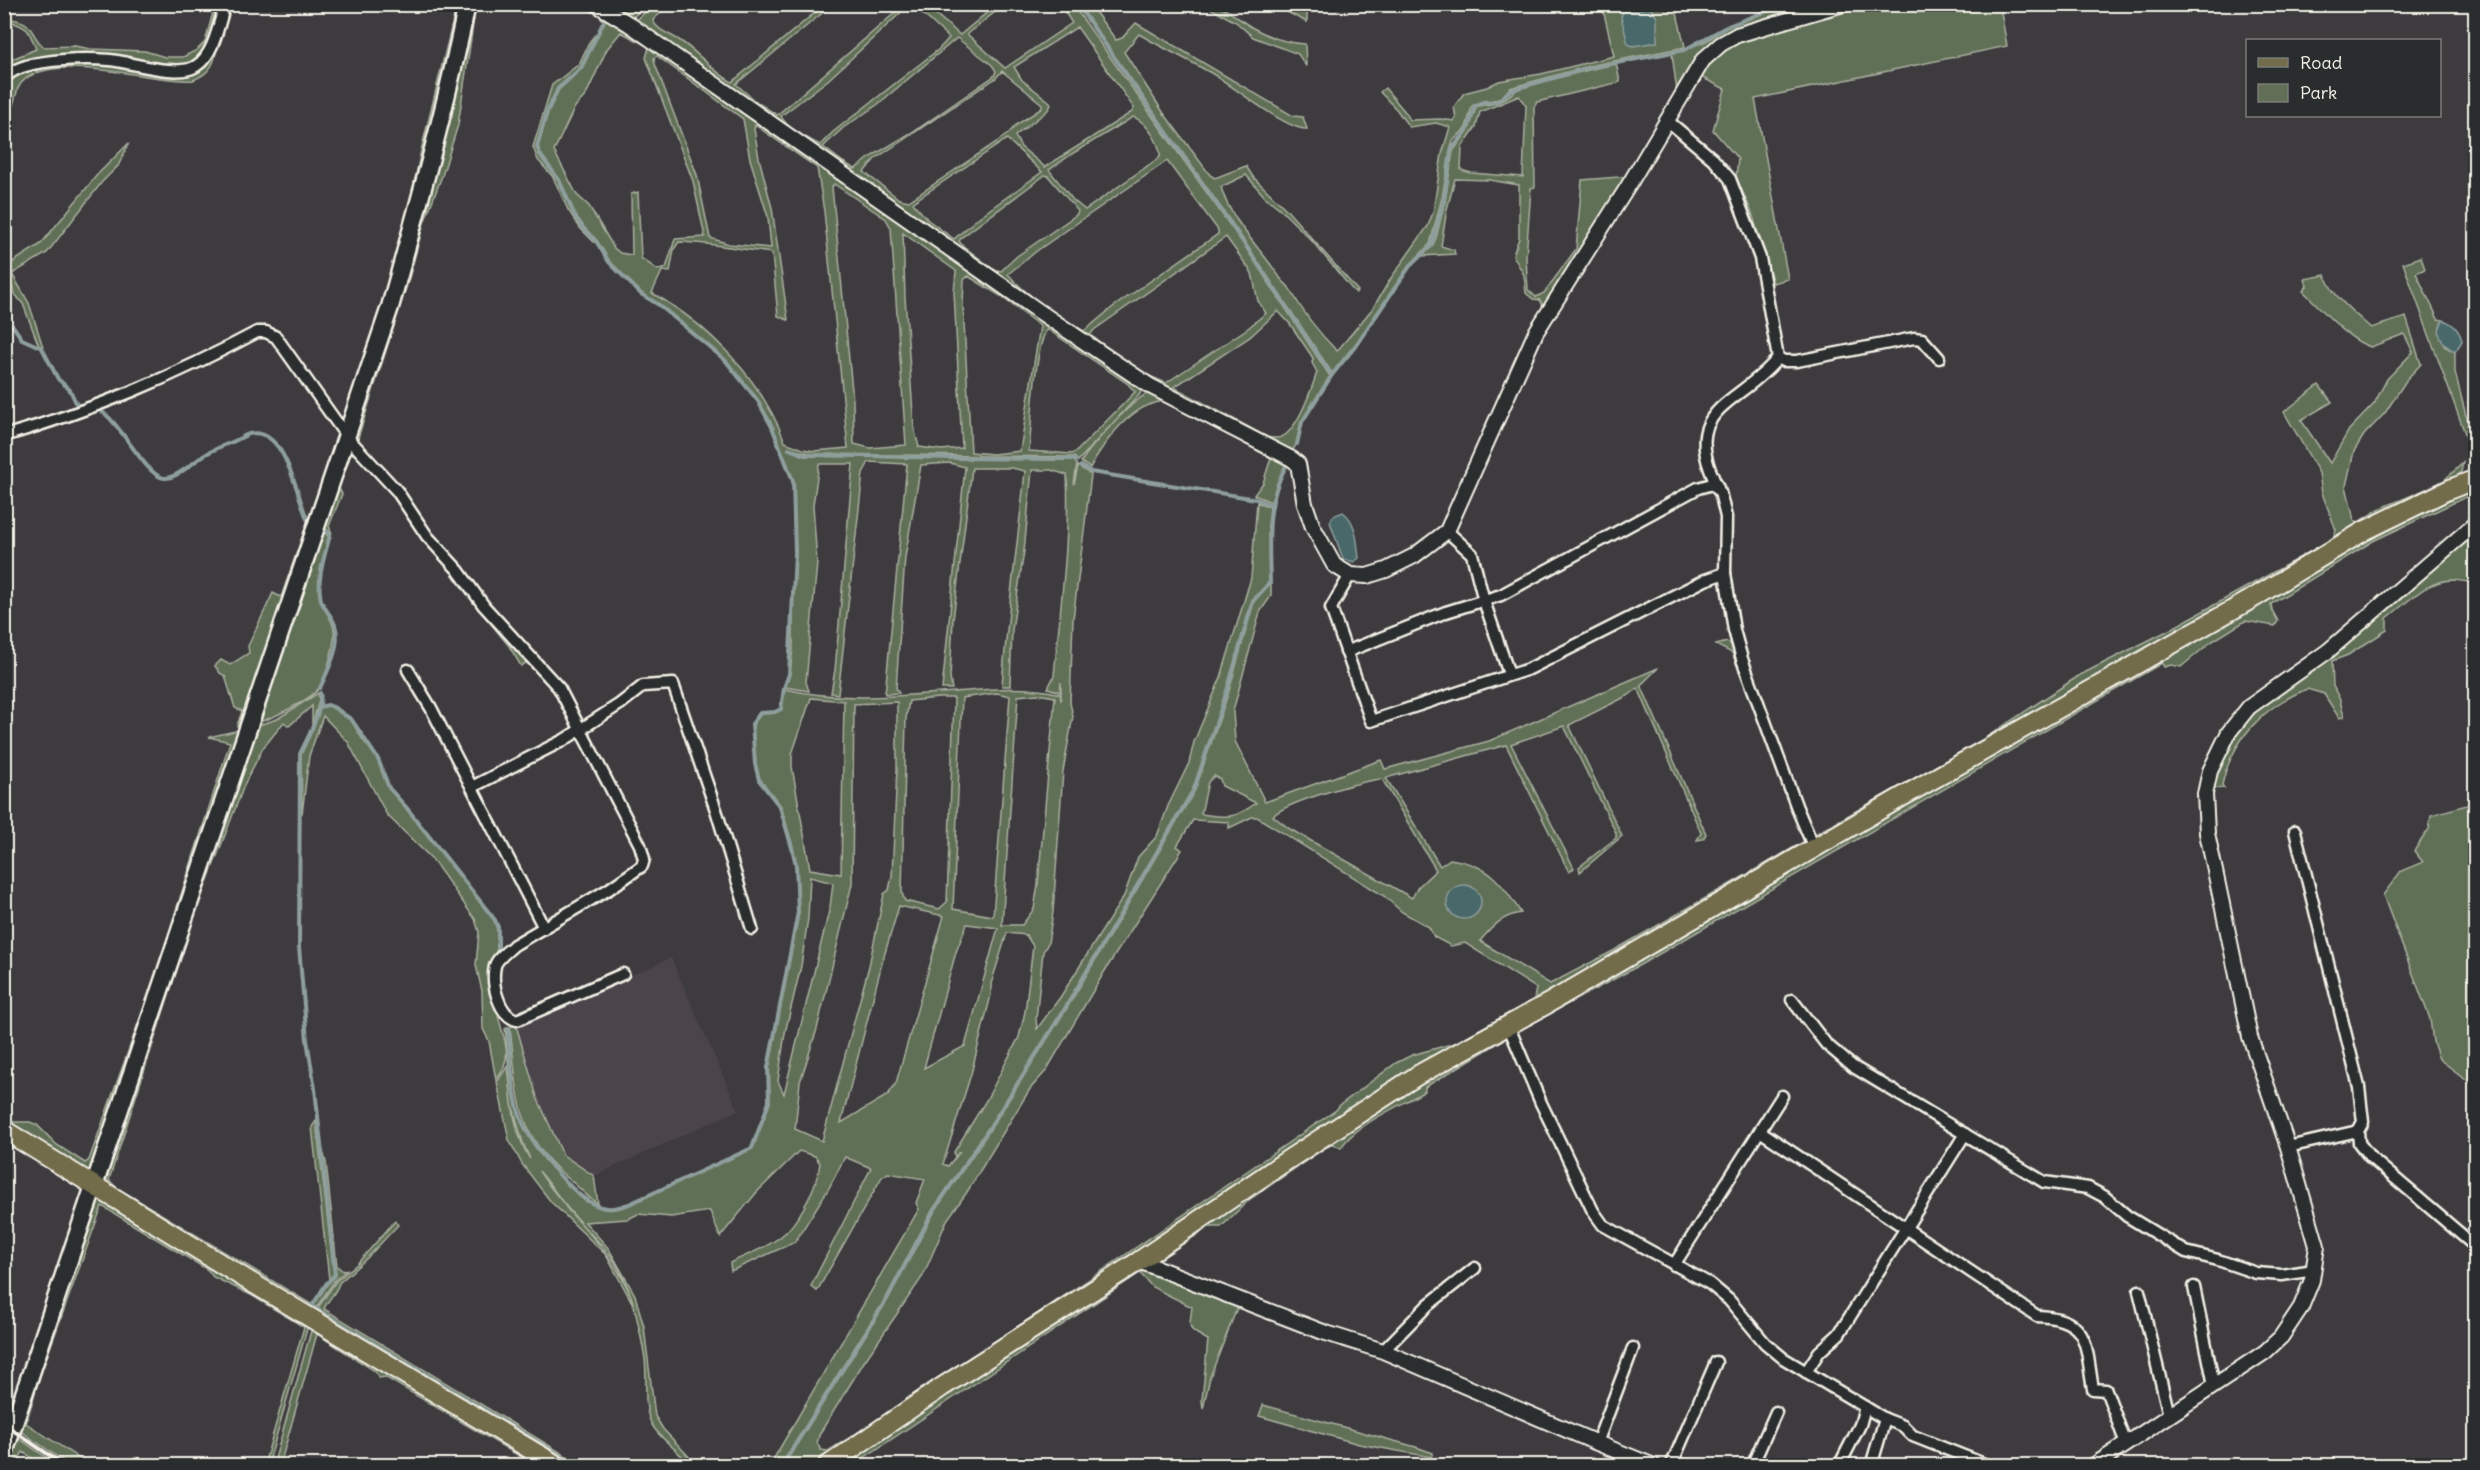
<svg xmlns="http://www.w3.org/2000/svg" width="2480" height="1470" font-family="Delius,sans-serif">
<rect width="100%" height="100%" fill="#3e3b3f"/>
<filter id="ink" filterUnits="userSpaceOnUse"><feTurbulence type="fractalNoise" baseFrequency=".0167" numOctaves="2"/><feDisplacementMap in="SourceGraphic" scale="12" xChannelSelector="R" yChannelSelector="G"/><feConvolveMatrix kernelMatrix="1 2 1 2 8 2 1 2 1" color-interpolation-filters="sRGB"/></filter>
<g filter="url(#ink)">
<polygon fill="#4c454b" points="671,958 738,1110 594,1176 564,1155 537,1097 516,1025"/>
<g fill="#616f57" stroke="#aab0a0" stroke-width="1.5" fill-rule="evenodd">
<polygon points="1789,4 1832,5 1728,37 1678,99 1672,54 1706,41 1728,27"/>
<path d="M215,5H221L208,44L201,56L185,68L85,55L5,73V62L36,49C27,25 28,29 5,19C36,19 28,34 44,47L75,46L91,49L145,51L165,57H183L197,50L205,42Z"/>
<polygon points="472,5 476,5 458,125 442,176 424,223 408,282 356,444 352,440"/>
<path d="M584,5H590L1142,389L1140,394L1078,461L1074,457L814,454L789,449L804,456L1073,460L1077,464L1074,484L1078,466L1091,475L1073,619L1070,703L1073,716L1063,771L1053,912L1048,943L1043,952L1036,1019L1037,1029L1061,996L1124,896L1138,857L1157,836L1168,806L1189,763L1194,742L1221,677L1251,578L1257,502L1270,507L1268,526L1270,582L1252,600L1227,691L1193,789L1065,1007L987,1130L932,1211L886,1298L781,1465H770L919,1209L916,1203L925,1179L888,1173L882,1177L817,1291L811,1286L871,1168L845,1157L829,1188L795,1242L731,1271L730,1263C748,1254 774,1245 788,1230C803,1213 817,1186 820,1163L815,1156L799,1151L757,1192L720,1237L710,1211L671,1217L638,1214L628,1219L585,1222L609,1249L635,1295L644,1327L655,1416L663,1429L693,1461L695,1465H689C679,1450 661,1440 652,1425C641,1404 649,1375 644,1353C637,1316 631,1281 607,1251C595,1237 581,1225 569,1211C559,1198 550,1183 539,1171C569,1218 619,1253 635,1308L606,1255L551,1202L522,1164L509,1140L497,1082L508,1065C511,1097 513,1132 530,1159L523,1143L512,1104L505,1028C510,1037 510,1056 511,1068C517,1118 528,1151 569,1183C572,1186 574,1191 577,1194C588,1206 604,1209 620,1208L752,1149L770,1102L769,1068L799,912L796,865L793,847L781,806L760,779L755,764L752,725L761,714L775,713L781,709L785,689C841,702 897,696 955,692C989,689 1027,685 1060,694L1061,701V682L1060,692L1048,688L1054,676C1060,609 1070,542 1067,475L1051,470H1032L1024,551L1012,630L1010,686H1002C1007,614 1018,543 1025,471L1012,468H972L953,620L950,678L952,689H942L965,467L950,463L921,465L905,557L896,688L899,693L885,694L907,464L869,462L863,473L838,694L831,693L835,670L853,464H819L813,505L817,563L806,682L809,691L785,687L790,674L793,648V593L796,553L793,514V481L773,427L758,400L726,360L659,305L642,294L609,261L597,241L584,228L575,215L560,180L541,155L538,147L548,112L558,89L581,68L604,21L598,14ZM621,32L649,47L646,58L693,181L705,237L675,239L666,268L658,270L641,258L638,192L631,194L632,255L620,253L614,248L589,206L577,195L554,151L575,107L586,95L607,49ZM657,56L743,119L750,159L768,217L771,248L729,244L710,238L697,175L655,64L654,58ZM755,125L817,168L824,211L848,448L814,451L803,449L785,442C762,380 709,325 652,293L662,271L670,272L674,249L679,242C711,243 740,249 772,253L778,316L788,320L772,208L759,158L754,129ZM834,184L886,219L891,228L906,445L870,448L854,444L853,400L832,187ZM903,233L956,271L954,292L962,448L941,450L919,447L914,428L905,297ZM968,276L999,295L1040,326L1020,451L993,454L971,452L963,304L964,280ZM1047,329L1128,384L1135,392L1077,451L1072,454L1029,451C1032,423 1034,350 1047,329ZM997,693L1010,696L993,916L953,909L962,698ZM1037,694L1055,697L1038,884L1034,909L1022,925H1002L1018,696ZM811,698L844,701L841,874L810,869L792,767V754ZM939,698H954L947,902L939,909L905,901L902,893L906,718L909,701ZM897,702V769L892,876L889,890L884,894L869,966L822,1141L795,1129L800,1082L817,1029L852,884L854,704ZM810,877L833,883L830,907L784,1094L778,1081L785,1033L801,966L808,918ZM899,906L944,916L896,1083L888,1095L841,1123L882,963ZM967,924L998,928L965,1046L924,1068L956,952ZM1007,933L1026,935L1033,946L1025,1012L1019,1037L987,1099L954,1152L955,1158L960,1151L948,1166L943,1164L971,1074L991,995V984Z"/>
<polygon points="610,5 647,5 632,18"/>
<path d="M652,5H669L653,20C656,30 670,34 679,40C698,52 712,71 732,82L824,5H832L736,84L755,101L777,115L904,5H925L960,35L996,5H1004L967,34L1005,68L1072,23L1060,5H1073L1244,245L1330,376L1301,422L1296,445L1291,453L1150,384L635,22ZM909,5L925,16L949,38L939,49L833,132L820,145C808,138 788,130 781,116L828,80ZM1077,27L1134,108L1132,112L1045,167L1021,147L1015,136L1047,111L1051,105L1050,102L1022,80L1014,67ZM957,38L992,65L996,71L994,76L919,128L872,156L855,169L843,162L823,147L843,128L877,105ZM1002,71L1042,104V108L1016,125L1008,134L909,201L899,199L864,172L875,159L996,78ZM1133,117C1146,121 1161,144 1160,157L1085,210L1073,200L1049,170L1075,152ZM1007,139L1042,172L979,217L954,239L928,220L913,203L919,198ZM1167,161L1218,230V234L1113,307L1084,331C1059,317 1027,296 1008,274L1038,250ZM1045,175L1048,176L1078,211L1076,215L1017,256L1001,271L993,269L962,245L959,241L962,237ZM1226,237L1252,273L1258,301L1266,313L1248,328L1166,383L1145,374L1090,335L1094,330ZM1278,311L1290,324L1313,358L1312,363L1317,372C1312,388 1299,425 1285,435C1279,439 1274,439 1267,437L1174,387L1250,337Z"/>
<path d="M1078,5H1090L1116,40L1122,38L1136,23L1293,116L1303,117L1307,129C1287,130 1235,88 1216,76C1191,61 1164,49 1139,34L1124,52L1163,112L1210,175L1215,178L1246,166L1253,177L1285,208L1358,291L1356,293L1351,288L1312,241L1278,207L1265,197L1246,175L1221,187C1229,219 1263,251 1281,279C1284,283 1288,285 1290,289C1303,313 1318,332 1337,351L1373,308L1391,278L1428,226L1433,212L1442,154L1450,127L1436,123L1409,127L1397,110L1380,92L1385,88L1406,113L1410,120L1440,119L1454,121L1456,118L1454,107L1464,93L1487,87L1499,81L1541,74L1614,56L1602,5H1675L1685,47L1589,66L1510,88L1500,99L1480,102L1472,106L1466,128L1453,141L1451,148L1442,198L1430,244L1409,266L1360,338L1332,373L1238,232Z"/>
<path d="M1204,5C1227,4 1236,19 1255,29C1271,38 1287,43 1305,44L1306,66L1298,54L1253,37L1236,22Z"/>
<polygon points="1273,5 1307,8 1307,22"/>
<path d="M1865,5H1997L2001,12L2007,46L1755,99L1788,279L1773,283L1752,213L1736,177L1738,159L1713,130L1725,89L1699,76C1730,25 1815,28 1865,5Z"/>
<polygon points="454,16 460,18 407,216 421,151"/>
<polygon points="595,35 580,68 557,88 547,112 536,147 540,156 559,181 574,216 583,229 596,241 594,242 580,228 568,210 553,177 538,160 533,147 552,85 579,64 590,41"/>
<path d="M217,44C216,62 211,73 193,80C157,84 40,46 18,88L5,133L6,85L12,75L48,65L110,63L183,73Z"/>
<path d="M1616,63L1620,82L1537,102L1534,107L1535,187L1531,188L1526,258L1528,290L1536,297L1544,293L1576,249L1582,180L1630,176L1545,310L1540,300L1533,299L1526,293L1524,275L1513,255L1519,238V185L1489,180L1455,179L1447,209L1441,246L1454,250L1455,254L1420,256L1432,247L1436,238L1445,201L1453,151L1469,130L1476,107C1483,104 1489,105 1496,103C1506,100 1512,91 1522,87ZM1519,96L1526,106L1523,177L1471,173L1461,170L1462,147L1476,127L1480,112Z"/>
<polygon points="129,143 118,166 102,182 47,253 12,274 29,303 43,347 39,346 23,304 14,293 9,276 5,278 5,267 41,244 97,175"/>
<polygon points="2421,257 2425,269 2416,273 2438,319 2443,320 2440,326 2444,346 2455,352 2455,372 2466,416 2475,434 2475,457 2471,450 2403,263"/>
<path d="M2325,275C2332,296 2354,313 2371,328L2406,317L2421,364L2407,379L2385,413L2364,435L2354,451L2346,486L2354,520L2357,523L2379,509L2441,483L2463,463L2461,472L2456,478L1815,841L1813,835L1982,740L2080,675L2169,630L2333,539L2336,530L2322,493L2319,473L2284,412L2319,385L2332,402L2301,420L2330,463L2349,430L2374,404L2387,379L2413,352L2404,334L2371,347C2348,341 2320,307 2303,291L2307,286L2305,279Z"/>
<path d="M1151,392L1286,463L1271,502L1254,495L1263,483L1271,458L1166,401C1132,403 1105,440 1090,468L1081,462C1091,446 1134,397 1151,392Z"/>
<polygon points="339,432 343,438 244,724 237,726 242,711 235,708 225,676 220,673 215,666 221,660 230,665 249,653 248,646 273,593 281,597"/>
<polygon points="350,444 362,458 351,453 339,488 342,494 329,526 332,534 324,527"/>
<polygon points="2469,489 2475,493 2475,500 2473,497 2468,496 2373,541 2271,604 2272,610 2278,621 2275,626 2245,621 2211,642 2181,667 2171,665 2164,667 2162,663 1640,965 1514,1033 1512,1027 2376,533"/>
<path d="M320,529L329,537C324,555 319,573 319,591C320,607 332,615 334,630C336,641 326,678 319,688C312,699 270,720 255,723Z"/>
<path d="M2475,533V582C2467,583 2460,580 2452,580C2425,581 2407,603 2387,618V630L2348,655L2332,661L2333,686L2340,700L2344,717L2339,718L2324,694L2307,689C2264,706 2232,739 2222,785L2224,788L2211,789C2214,773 2226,743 2237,731C2264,700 2301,678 2333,654C2383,618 2428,573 2475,533Z"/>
<path d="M1271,583V596L1260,612L1233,711L1235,741L1265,802L1381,760L1385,769L1489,741L1658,668L1641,685L1706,834L1703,839L1697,840L1701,833L1638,688L1629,695L1569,725L1622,836L1580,872L1579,867L1616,838V833L1564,726L1511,744L1574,868L1569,872L1506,745L1386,778L1440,866L1450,859C1489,865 1501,881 1521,913C1501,916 1492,927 1480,941L1550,984L1613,951L1805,841L1785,796L1784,786L1732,653L1716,645L1727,642L1732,645L1811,847L1664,930L927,1392L815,1465L783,1466L888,1299L934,1212L989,1131L1067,1008L1195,790L1229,691L1254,601ZM1214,776L1220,779L1222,786L1256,803C1235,819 1227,818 1201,814L1208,782ZM1382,779L1436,870L1418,887L1412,898L1290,829L1273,816C1286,802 1361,781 1382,779ZM1252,817H1257L1384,896L1402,912L1429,927L1434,937L1451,946L1465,943L1536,988L1534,999L1455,1043L1412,1055L1396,1063L1340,1105L1336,1110L1103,1270L857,1433L828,1451L821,1450L817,1443L820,1433L864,1362L923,1276L947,1220L967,1192L1030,1089L1046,1071L1106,969L1182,850L1177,846L1193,820L1229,822V828Z"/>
<polygon points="485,612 529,661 521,666 509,646 483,614"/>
<polygon points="318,693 319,700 312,726 312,706 289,726 284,722 263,748 245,783 196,911 109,1180 116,1187 311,1304 310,1307 315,1310 313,1314 104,1184 104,1180 253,727 277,719"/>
<path d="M328,705L340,710L351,720L363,740L378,759L389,788L406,808L494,920C498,930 499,948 494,957C495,973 495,989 496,1004C499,1034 518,1052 496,1080L489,1041L483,1029L482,991L476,965L479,932L475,919L432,859L387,815L348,742L323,716L309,756L302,814L301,754L319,708Z"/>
<polygon points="239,730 90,1174 5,1121 4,1117 14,1122 30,1122 37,1125 57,1145 85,1163 89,1160 153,982 230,742 209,737"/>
<polygon points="2475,793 2476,793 2475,1086 2439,1059 2433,1042 2430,1019 2383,895 2401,871 2423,862 2414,851 2429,829 2431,815 2474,803 2471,794"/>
<path d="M516,1025L537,1097L563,1155L594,1176L598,1204C587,1197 580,1188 570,1180C514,1135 518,1093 510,1027Z"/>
<path d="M1507,1031L1510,1036L1425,1087V1091C1402,1105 1354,1125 1341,1148L1333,1144L1325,1148L1249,1200L1221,1227H1209L1153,1264L1149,1262L1299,1158Z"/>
<polygon points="316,1121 334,1274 329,1279 312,1127"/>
<polygon points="321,1144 326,1162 337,1266 343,1271 348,1269 335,1280 316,1308 313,1306 327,1284 336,1275"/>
<polygon points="101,1200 309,1322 268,1465 264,1465 304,1327 251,1295 213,1277 208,1270 102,1206 41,1373 26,1423 89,1465 69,1465 18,1429 96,1203"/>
<path d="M395,1221L398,1225L367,1258L339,1283C337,1292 328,1299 324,1309L581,1465L472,1404L576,1465H564L316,1315L317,1310L465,1399L317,1309L336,1281L357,1264Z"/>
<path d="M1143,1265L1239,1303L1210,1377L1203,1409L1202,1400L1208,1340C1187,1329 1189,1330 1192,1307L1152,1287L1140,1273L853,1465L836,1466Z"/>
<polygon points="313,1324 552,1465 531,1465 531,1463 385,1377 379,1378 375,1371 317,1334 280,1465 273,1466"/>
<polygon points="1263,1405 1416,1447 1433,1453 1431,1457 1359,1444 1259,1416"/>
<polygon points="14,1436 17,1437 57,1465 43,1465 23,1452 15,1465 5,1466"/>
</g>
<g fill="#4a686b" stroke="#8e9f9d" stroke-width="1.5">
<polygon points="1648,8 1652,10 1657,17 1657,42 1633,46 1628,44 1621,17 1623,12"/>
<path d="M2443,320C2453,323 2460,331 2462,341L2455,352C2442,344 2434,335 2443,320Z"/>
<path d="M1343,512C1357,522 1357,543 1359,558L1354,562L1343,559L1330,522L1333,516Z"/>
<circle cx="1464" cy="902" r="17"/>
</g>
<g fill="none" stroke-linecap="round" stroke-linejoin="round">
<g stroke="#8e9f9d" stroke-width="4">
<polyline points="1077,4 1242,240 1332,375 1302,422 1297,444"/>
<polyline points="4,324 13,326 22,339 42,348 58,379 70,390 77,405 83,407"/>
<polyline points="1332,375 1354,348 1410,266 1431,246 1444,201 1451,150 1468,129 1475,106 1483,102 1496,102 1511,90 1585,69 1684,50 1728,26 1784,4"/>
<path d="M99,410C119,419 145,476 164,478C174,479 188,467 196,461C207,452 219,447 232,442C238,440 243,436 249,434C286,425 297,498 308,521"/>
<path d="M789,449L805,455H814C900,457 987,459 1073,459L1076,461"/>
<polyline points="1081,466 1091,472 1256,499 1271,505"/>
<path d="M320,688C328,670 342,645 335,625C332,616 324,609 321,600C316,579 325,555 330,535L324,529"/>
<path d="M320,693C324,708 307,739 300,754L299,947L307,1040L315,1089L335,1275L326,1284L312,1306L577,1466"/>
<polyline points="319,707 328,705 333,707 352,720 378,759 389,788 406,807 495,920 498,927 498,951"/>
<path d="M508,1028C511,1056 511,1088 520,1116C528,1142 576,1201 601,1207C611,1210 620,1207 629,1204L752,1148L769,1102L768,1068L798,912L796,865L792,848L780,807L759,780L755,764L752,724L760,713L775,712L781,709L784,688L789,674L795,553L793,481L772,427L758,401L725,360L659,305L641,294L609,262L596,241L584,229L575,216L559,180L541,156L537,147L547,112L558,89L581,68L604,21"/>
<path d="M782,1466L887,1299L933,1212L988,1130L1066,1007L1194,789L1227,691L1253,601L1270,582C1269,539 1265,503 1287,464"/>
</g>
<defs>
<g id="minor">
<path d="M4,79C18,58 86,58 110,60C131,62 178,78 196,66C214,55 219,23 225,4"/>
<polyline points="1668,121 1713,159 1730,179 1760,258 1778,358 1784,361 1797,361 1914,338 1922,339 1939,358"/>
<path d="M4,436C96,409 173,377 257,332H266L276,337L347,437L397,491L427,536L458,570L484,606L559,688L640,845L644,859L642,866L609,889L514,945C508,951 497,958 495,966C491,984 499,1016 517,1020L623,974"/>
<path d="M1718,488C1677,407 1738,407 1778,358"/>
<polyline points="1447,531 1472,554 1484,601 1509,674"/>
<polyline points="1350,575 1331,608 1371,721 1529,669 1705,580 1725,573"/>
<polyline points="1346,652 1446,612 1501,595 1698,488 1712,484 1720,492 1726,517 1725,573 1734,630 1742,659 1797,808 1814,848"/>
<polyline points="408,670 431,708 544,928"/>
<polyline points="472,787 564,740 620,704 643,686 673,684 717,813 752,929"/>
<polyline points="2295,831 2359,1087 2363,1122 2358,1131 2359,1143 2370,1157 2476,1247"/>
<polyline points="1792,1000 1826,1044 1852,1066 2044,1182 2088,1188 2105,1197 2127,1216 2186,1252 2218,1260 2256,1273 2282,1275 2314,1270"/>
<polyline points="1508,1025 1541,1103 1593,1211 1603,1225 1710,1284 1729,1300 1765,1343 1783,1358 1885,1419 1903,1426 1913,1436 1989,1466"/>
<path d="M1760,1131L2037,1316C2091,1318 2085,1346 2093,1389L2106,1390L2126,1444"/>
<polyline points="2288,1147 2358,1131"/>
<polyline points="1674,1265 1782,1096"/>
<polyline points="2194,1287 2214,1385"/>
<polyline points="2139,1291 2169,1415"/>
<polyline points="1383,1351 1428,1305 1475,1268"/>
<polyline points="1806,1372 1819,1352 1839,1334 1965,1134"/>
<polyline points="1597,1443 1633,1348"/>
<polyline points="1671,1466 1716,1362"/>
<polyline points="1752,1466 1776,1412"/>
<polyline points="1839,1466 1860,1425 1865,1407"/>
<polyline points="1871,1466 1885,1419"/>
</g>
<g id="tertiary">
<polyline points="596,4 629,24 1040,312 1150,386 1292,459 1298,464 1305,504 1313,527 1334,565 1350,575 1367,576 1386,570 1414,556 1447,531 1536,332 1627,188 1703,60 1721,44 1737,35 1842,4"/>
<polyline points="1139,1261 1323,1332 1383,1351 1597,1443 1654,1466"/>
<polyline points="2093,1466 2265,1352 2281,1337 2301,1307 2312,1280 2317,1246 2288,1147 2250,1037 2207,833 2205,794 2210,771 2229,732 2249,707 2328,651 2476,523"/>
</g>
<path id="secondary" d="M4,1453L390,307C418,207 446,107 467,4"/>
<g id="primary">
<polyline points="4,1130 244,1278 558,1466"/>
<polyline points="827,1466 942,1387 1139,1261 1286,1161 1418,1075 1547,1004 1900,798 2250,600 2364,531 2448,490 2476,479"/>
</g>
</defs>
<use href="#minor" stroke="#f4f1e8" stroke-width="15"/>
<use href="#tertiary" stroke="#f4f1e8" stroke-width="18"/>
<use href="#secondary" stroke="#f4f1e8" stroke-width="21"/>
<use href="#primary" stroke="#f4f1e8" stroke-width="22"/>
<use href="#minor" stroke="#2a2d2e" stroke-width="10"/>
<use href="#tertiary" stroke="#2a2d2e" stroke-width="14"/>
<use href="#secondary" stroke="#2a2d2e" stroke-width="16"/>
<use href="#primary" stroke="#726c4b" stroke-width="18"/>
<polyline stroke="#f4f1e8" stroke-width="4" points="4,1424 65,1466"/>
</g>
</g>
<rect width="2480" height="1470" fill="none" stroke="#2a2d2e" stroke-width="24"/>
<rect x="12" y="12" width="2456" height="1446" fill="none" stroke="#f4f1e8" stroke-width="2" filter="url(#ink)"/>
<rect x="2246" y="39" width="195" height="78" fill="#2a2d2e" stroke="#7b7b78" stroke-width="1.5"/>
<rect x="2258" y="58" width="30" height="9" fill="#726c4b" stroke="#7b7b78" stroke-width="1.5"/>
<text x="2300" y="69" font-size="18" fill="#f4f1e8">Road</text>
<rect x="2258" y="84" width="30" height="18" fill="#616f57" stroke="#7b7b78" stroke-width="1.5"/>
<text x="2300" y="99" font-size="18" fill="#f4f1e8">Park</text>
</svg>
